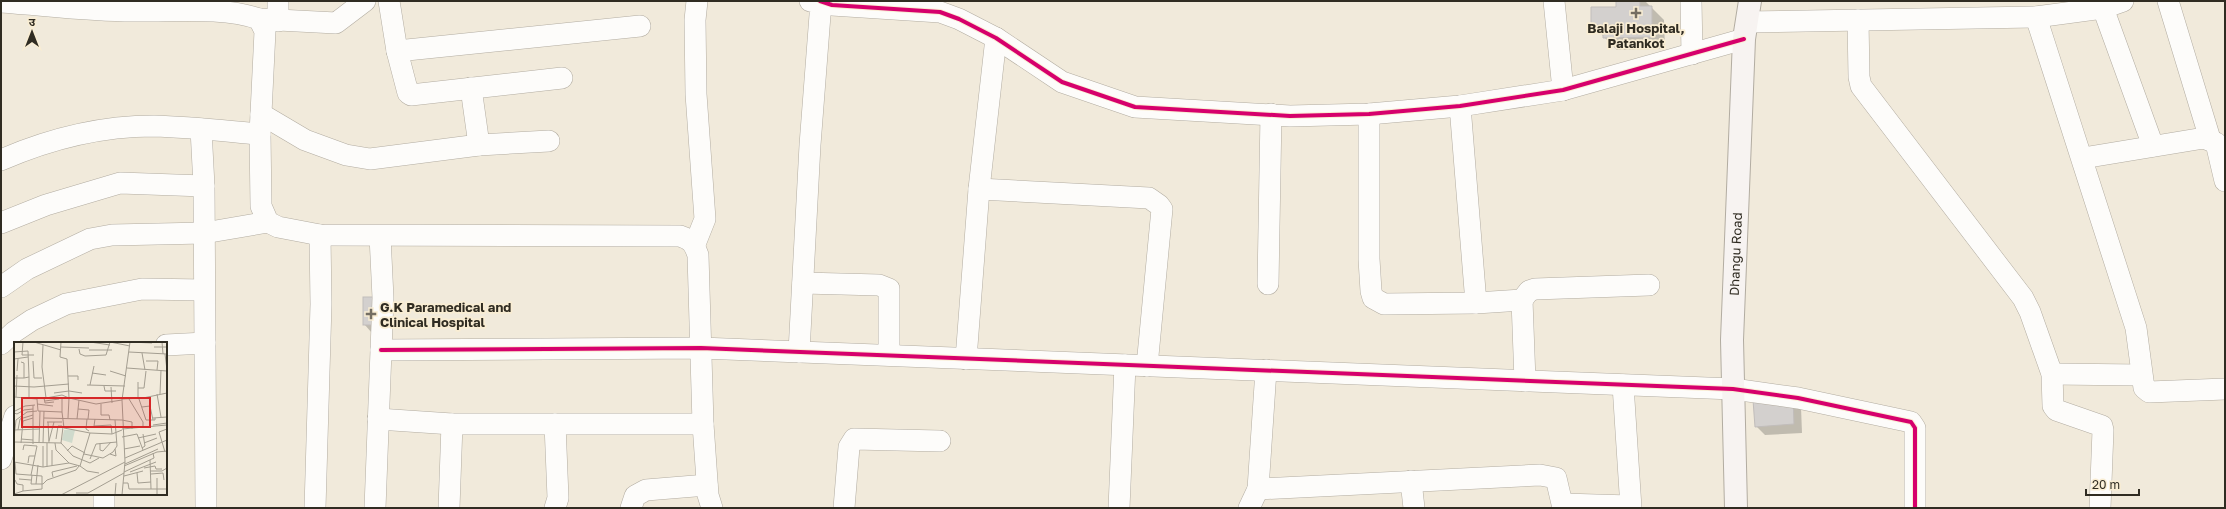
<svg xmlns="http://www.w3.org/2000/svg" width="2226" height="509" font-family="'Golos Text','Noto Sans Devanagari',sans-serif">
<rect width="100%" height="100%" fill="#f1eadb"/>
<g fill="#0003">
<polygon points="1617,1 1645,1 1664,20 1665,49 1617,50 1604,37 1592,24 1618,8"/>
<polygon points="380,298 372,333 364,324"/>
<polygon points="1754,401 1801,407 1802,433 1765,435 1756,426"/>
</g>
<g fill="#d3d0ce" stroke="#c1bdbb">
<polygon points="1616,1 1640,1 1640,6 1652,6 1652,37 1603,38 1603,29 1617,28 1617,25 1591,25 1591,7 1616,7"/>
<rect x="363" y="297" width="17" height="28"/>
<polygon points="1793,397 1794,424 1755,427 1753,400"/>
</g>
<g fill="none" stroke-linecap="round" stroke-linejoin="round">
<defs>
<g id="street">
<polyline points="278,1 278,21"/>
<polyline points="389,1 397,51 408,93 411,95 562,78"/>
<polyline points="820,1 832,5 940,12 959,19 996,38 1062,82 1135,107 1290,116 1369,114 1460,106 1563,90 1744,39"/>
<polyline points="1554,1 1563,90"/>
<polyline points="1691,1 1692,54"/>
<polyline points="2168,1 2210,139"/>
<path d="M1,2C44,5 88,11 132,11C171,12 222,6 259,19L265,31L260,134L261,206L268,222L278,227L320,235L680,236C692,240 694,244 698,255L703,424L708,495L712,508"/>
<polyline points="2103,8 2153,146"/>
<polyline points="2036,17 2136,328 2144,388 2149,392 2225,389"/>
<polyline points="259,19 336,23 365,1"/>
<polyline points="1858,20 1859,77 1861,86 2023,298 2030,312 2052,374 2053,406 2056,410 2102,426 2103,430 2100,508"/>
<polyline points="1747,22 2036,17 2103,8 2123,1"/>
<polyline points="397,51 640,26"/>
<polyline points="471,88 479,145"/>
<polyline points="1460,106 1476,303"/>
<polyline points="261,114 305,140 346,155 370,159 479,145 549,141"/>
<polyline points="1369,114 1369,259 1371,291 1373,298 1384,304 1476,303 1522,300 1525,381"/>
<polyline points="201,129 204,186 206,508"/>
<polyline points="2083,158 2204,138 2216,143 2225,181"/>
<path d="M1,160C49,139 101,126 154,126C190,127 225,131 260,134"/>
<polyline points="979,189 1149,198 1159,205 1162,209 1147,366"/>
<polyline points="1,223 46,205 120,183 204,186"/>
<polyline points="695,244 705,219 696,94 695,20 697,1"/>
<polyline points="803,283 879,285 889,289 889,355"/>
<polyline points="1268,284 1271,114"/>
<polyline points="1,287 27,269 90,239 112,235 204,233 268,222"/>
<polyline points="1522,300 1529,291 1535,289 1649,285"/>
<polyline points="1,344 14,332 32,320 66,304 142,289 204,290"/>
<polyline points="166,345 205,343"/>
<polyline points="381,350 701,348 1733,389 1798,398 1911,422 1915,428 1915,508"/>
<polyline points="799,352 810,145 821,2 810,1"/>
<polyline points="966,359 979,189 996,38"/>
<polyline points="1266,370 1258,489 1540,475 1556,478 1563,508"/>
<polyline points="2052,374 2140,375"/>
<polyline points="1623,385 1631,508"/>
<polyline points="378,419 452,424 703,424"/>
<polyline points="555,424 558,498 555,508"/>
<polyline points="1,459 15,416"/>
<polyline points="1411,481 1414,508"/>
<polyline points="1563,504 1630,506"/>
<polyline points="104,508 104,494"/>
<polyline points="315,508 321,304 320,235"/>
<polyline points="375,508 383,298 380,236"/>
<polyline points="449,508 452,424"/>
<polyline points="631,508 635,496 646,490 707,485"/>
<polyline points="844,508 849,447 854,439 940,441"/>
<polyline points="1119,508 1125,365"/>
<polyline points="1249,508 1258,489"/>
</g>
<g id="secondary">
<path id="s1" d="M1736,508L1732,340L1744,39L1750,1"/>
</g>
</defs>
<use href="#street" stroke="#b2aca1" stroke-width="22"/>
<use href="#secondary" stroke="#b2aca1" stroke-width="24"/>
<use href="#street" stroke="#fdfcfa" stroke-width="21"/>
<use href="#secondary" stroke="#f7f3f1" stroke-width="22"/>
<defs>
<g id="cycleway">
<polyline points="820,1 832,5 940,12 959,19 996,38 1062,82 1135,107 1290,116 1369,114 1460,106 1563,90 1744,39"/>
<polyline points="381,350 701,348 1733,389 1798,398 1911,422 1915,428 1915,508"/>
</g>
</defs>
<use href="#cycleway" stroke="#f9edd3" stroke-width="6"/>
<use href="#cycleway" stroke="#d6006c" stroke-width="4"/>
</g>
<g fill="#746e63" stroke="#f9edd3" stroke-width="1.5">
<path d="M1634 7h4v4h4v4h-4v4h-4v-4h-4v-4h4z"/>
<path d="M369 308h4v4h4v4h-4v4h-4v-4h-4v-4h4z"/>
</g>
<g text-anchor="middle" stroke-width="3.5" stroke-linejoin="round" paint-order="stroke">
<g font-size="13" font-weight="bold" fill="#302c22" stroke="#f9edd3">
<text x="1636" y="33">Balaji Hospital,<tspan x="1636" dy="15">Patankot</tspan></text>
<text x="380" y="312" text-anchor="start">G.K Paramedical and<tspan x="380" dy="15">Clinical Hospital</tspan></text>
</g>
<g font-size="13" fill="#302c22" stroke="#f9edd3">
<text dy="5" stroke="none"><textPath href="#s1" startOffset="254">Dhangu Road</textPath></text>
</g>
</g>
<g transform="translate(14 342)">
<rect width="153" height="153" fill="#f1eadb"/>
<path d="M50,88H61L58,101L48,98Z" fill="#cfdacc"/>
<path fill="none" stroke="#a49e91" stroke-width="1" d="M9,0L8,13H20M20,0L47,8M47,0L46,15L53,17L55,56L82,62L108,58M76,0L96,3M96,0L116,4M116,0L138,1M148,0L149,12M29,3L28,25L32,56L48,53L55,56L54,76M47,5L75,6M140,5H153M65,7L66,12L71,14L92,13L96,0M75,8H98M0,10L14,9L15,35L10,36M115,10L153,12M128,11L131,28M151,12L153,28M0,17L14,15M19,19L20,36H28M132,19H144L143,28M113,26L153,29M3,29L4,17M96,29L112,34M78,31L92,33M54,34H64V38M0,36H10V21L7,20M73,43L111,44M76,43L80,24M0,44L20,45L55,42M90,44L91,49H102M97,45L98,61M124,46H130L132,29M55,49L68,51M40,51L55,49M143,52L147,75M146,52L147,28M0,55L23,57L24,69L48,70L50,86L76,91M2,55L3,33M15,56V35M30,56L31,61L40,60M108,57L129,56L153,51M115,57L129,80V86M124,57V40M125,57L132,78H141V76M31,59L45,57M23,62L39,64M87,62V73H95L96,78M128,65L136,64L139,78M64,67L75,68L74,77M1,69L11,64L21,63M48,70V55M0,71L3,72L10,68L19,67M30,76L108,78L118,80V87M139,76L153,75M63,77L65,58M73,77L72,87L75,89M81,77L80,84L97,83L98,92M33,80H48M34,80L35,101M139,83L153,81M108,87L153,83M0,88L26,87M4,88L6,77L19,73M108,95L123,92L129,108M0,96L2,78L13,70L23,69M124,96L142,92M7,97L19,98M42,97L44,84H48M35,99L40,80M7,101L9,79L19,76M25,101L26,69M29,101L30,69M41,101L42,108L55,121L66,124L76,91L98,92L108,88M47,101L59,114L76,121L85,116M86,101V108L89,109L97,100M130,101L143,96M19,102V63M0,103V100L47,101L49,85M128,106L131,104L129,92M110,107L126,104M9,108L10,103L23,104L17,133M53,109L58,104L71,111M151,110L145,90L153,87M70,112L89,116L99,110L103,104L101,78M96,112L102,114L101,107M111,116L153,98M76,117L82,102L103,100M136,118L137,147M0,120L29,125L55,121M1,120L2,132L28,134V147L9,149M14,121L15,114H21M111,122L144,107M38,124V108M66,124L73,129L85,131M110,124L143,110L153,109M29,125V104M33,125V101M130,126L141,124L142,127H148M136,129H148L153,126M110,130L140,116L139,111M116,130L142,120M123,131L124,141L137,140M137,132L149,131L150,138M18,133L17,142H29L33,138L62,128L65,124M110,134L129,129M39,135L38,130L63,124M5,137L17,138M109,141H114L115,147H153M22,142L24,123M62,151H74L110,131M0,152L9,149V143L3,142L1,138M47,153L111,120M101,153L102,141M108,153L111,120L108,58L116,0M143,153V136"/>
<path fill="#d62828" fill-opacity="0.15" stroke="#d62828" stroke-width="2" d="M8,56H136V85H8Z"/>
<rect width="153" height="153" fill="none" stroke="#302c22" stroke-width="2"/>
</g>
<rect width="2226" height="509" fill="none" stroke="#302c22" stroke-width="4"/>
<g transform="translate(32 32)" stroke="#f9edd3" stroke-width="3" paint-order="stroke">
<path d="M0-3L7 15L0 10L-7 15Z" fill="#302c22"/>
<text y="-6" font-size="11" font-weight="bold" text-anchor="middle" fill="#302c22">उ</text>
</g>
<path d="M2086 489v6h53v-6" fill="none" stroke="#302c22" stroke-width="2"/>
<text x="2092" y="489" font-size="12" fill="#302c22" stroke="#f9edd3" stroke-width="3" paint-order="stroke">20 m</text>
</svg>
